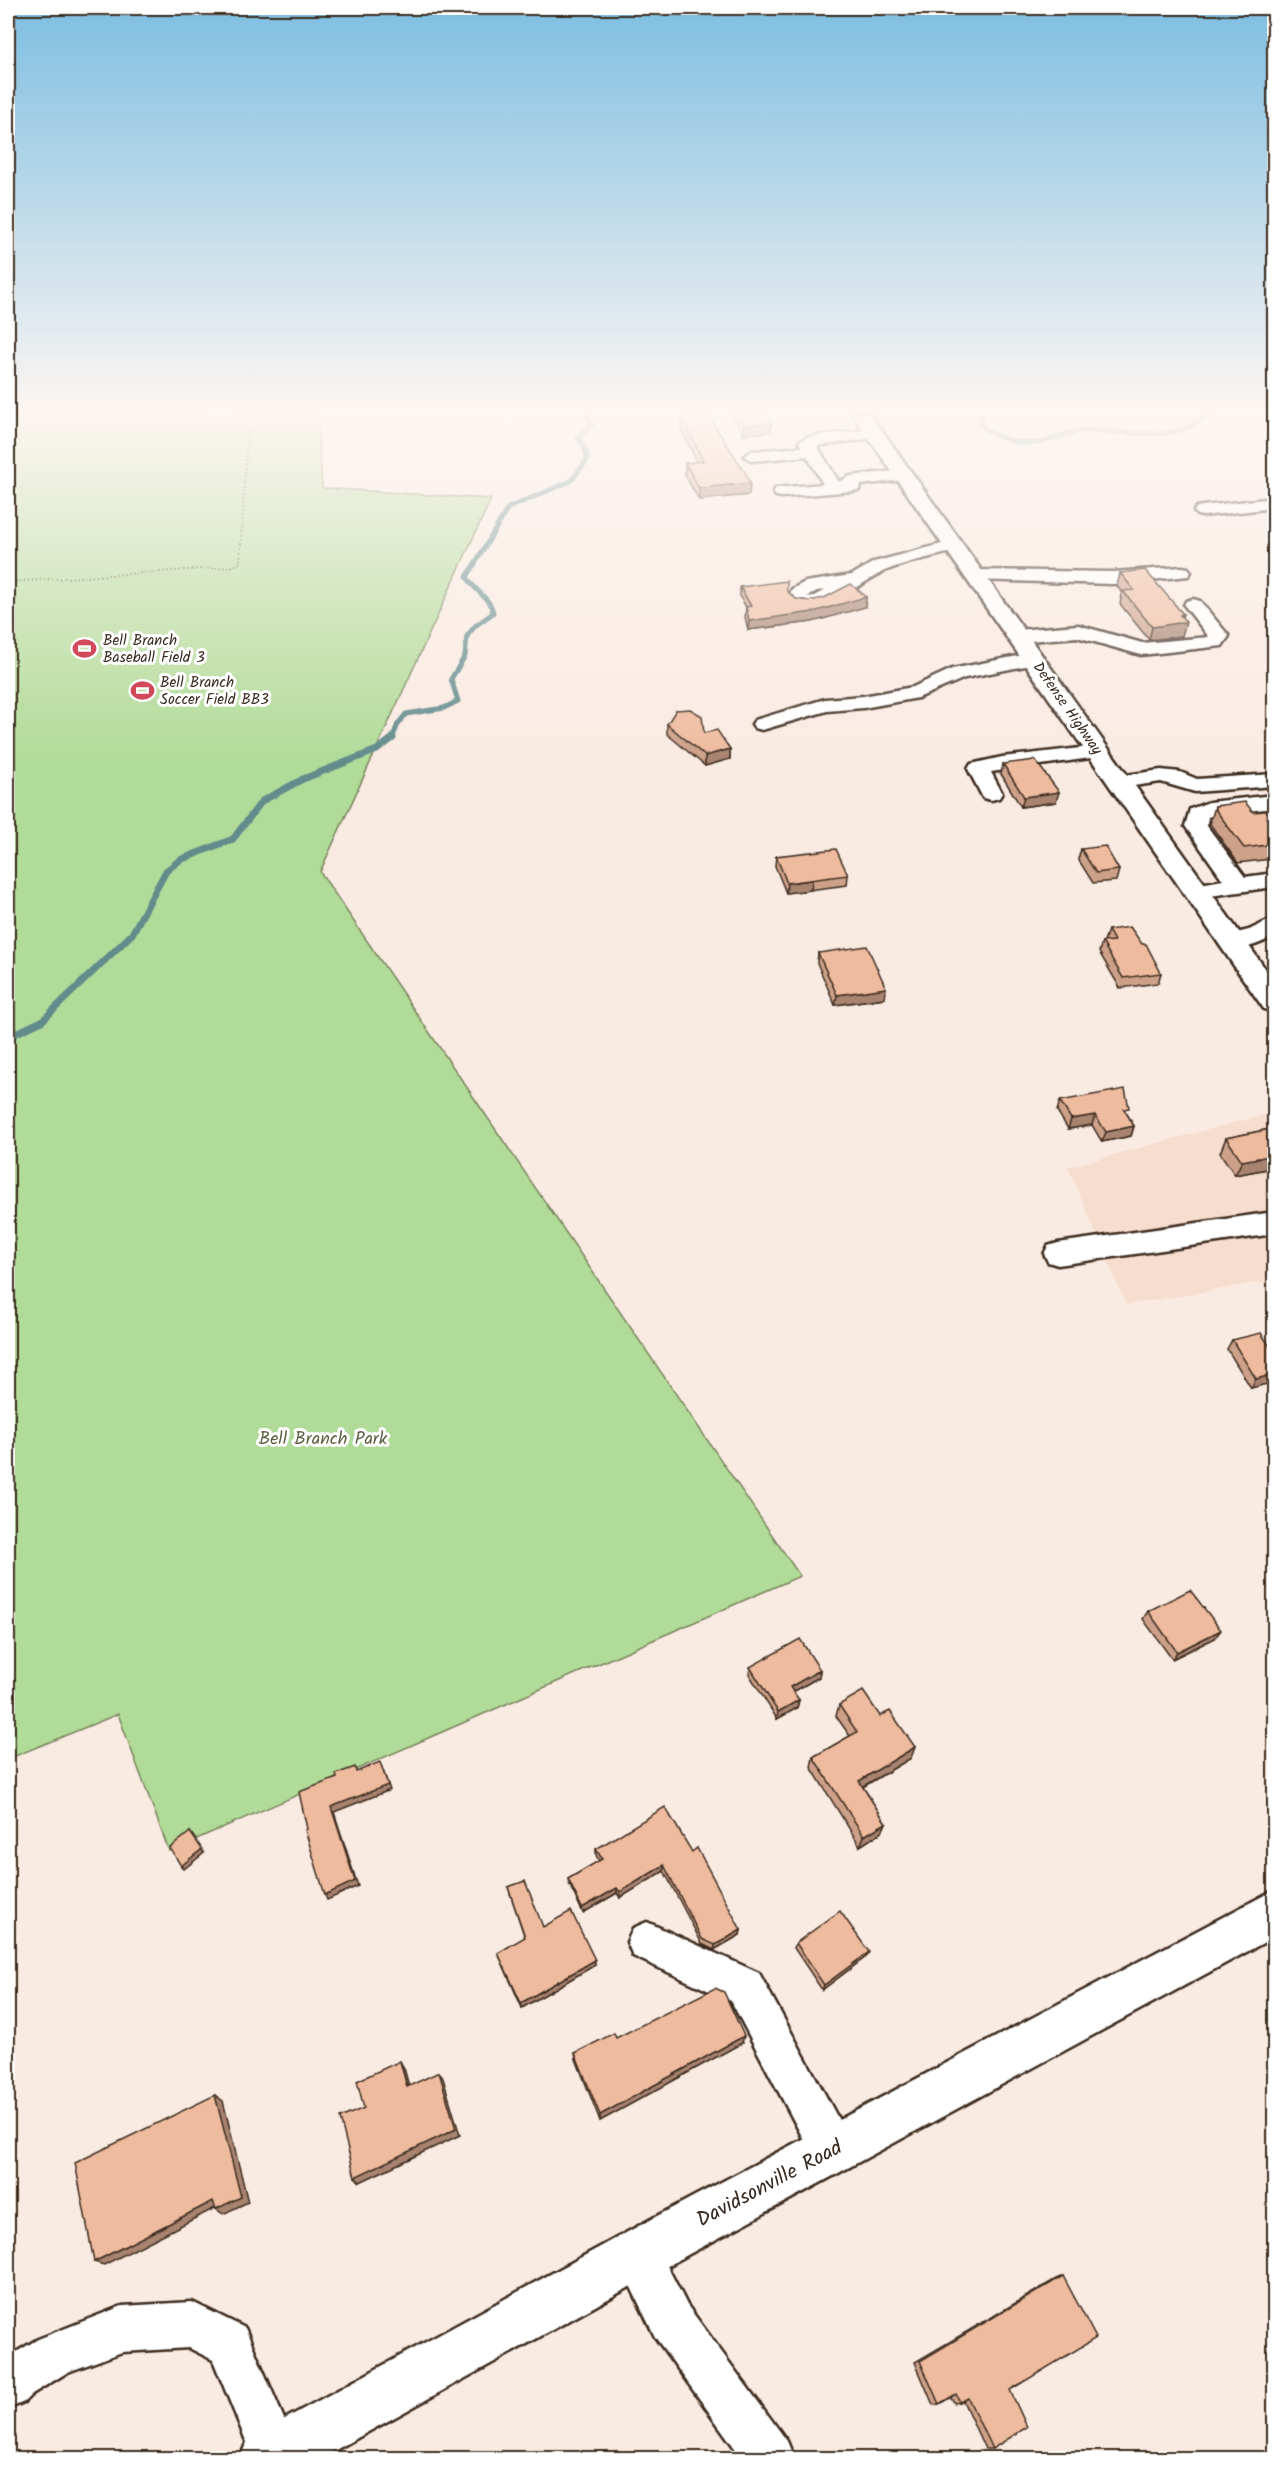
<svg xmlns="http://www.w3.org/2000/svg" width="1282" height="2466" font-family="Kalam,sans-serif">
<rect width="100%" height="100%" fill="#faebe2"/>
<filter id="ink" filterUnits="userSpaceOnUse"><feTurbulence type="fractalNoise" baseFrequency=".0167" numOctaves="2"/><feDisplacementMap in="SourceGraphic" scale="12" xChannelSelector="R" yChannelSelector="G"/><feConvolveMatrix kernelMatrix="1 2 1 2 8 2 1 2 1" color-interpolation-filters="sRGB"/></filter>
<g filter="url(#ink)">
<polygon fill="#f6ddce" points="1274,1112 1274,1280 1126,1305 1068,1167"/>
<polygon fill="#b1db98" stroke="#76825b" stroke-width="1.5" points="8,414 317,414 322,488 491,499 320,872 800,1576 169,1851 118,1714 8,1759"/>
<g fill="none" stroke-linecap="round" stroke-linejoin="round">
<g stroke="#628b8c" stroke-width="5">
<path d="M982,414L981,426C1000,440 1023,447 1046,441C1058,437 1070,432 1082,431C1114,429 1148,439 1180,430C1192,427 1202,420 1213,414"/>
<path d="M392,739L398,724L406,714L444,708L458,701L451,679L465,656L467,636L475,626L493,613C491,598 474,591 467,577L508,508L571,481L587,460L586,451L578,437L592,425L587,414"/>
</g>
<polyline stroke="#628b8c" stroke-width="7" points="8,1037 42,1021 132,934 166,871 180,860 233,839 262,801 303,779 377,750 393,738"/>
<defs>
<g id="minor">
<polygon points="875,429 883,434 881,437 817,446 839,482 850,476 904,470 910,471 912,475 910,479 861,485 859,490 853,491 782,497 776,496 773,492 776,488 823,484 807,456 752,461 744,456 752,451 802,447 799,442 807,437"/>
<polygon points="1274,498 1274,508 1203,516 1197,515 1194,511 1197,507 1203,506"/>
<path d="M953,541L959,542L962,546L959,550C936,556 909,561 887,570C864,579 808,629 788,599L792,589L805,582L852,575L874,562ZM825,590L814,596L807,597L817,591Z"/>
<polygon points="1182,567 1188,568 1191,572 1188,576 1113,584 974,580 968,579 965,575 968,571 974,570 1113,572"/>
<polygon points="1193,599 1200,601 1229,636 1222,646 1141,655 1077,637 1017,642 1010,640 1007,636 1010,632 1017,630 1078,625 1142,643 1209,637 1184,605 1186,601"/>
<polygon points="1033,653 1040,655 1043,659 1040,663 965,678 918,698 863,708 827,711 762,730 755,728 752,724 755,720 825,699 863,696 913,687 952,669"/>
<polygon points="1098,746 1105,748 1109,752 1105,756 991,772 1002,793 999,798 991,800 983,798 968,769 971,764 1002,757"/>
<polygon points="1161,770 1180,772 1197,779 1274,774 1274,786 1195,792 1161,782 1120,788 1112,787 1109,782 1112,777"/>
<polygon points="1274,795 1274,808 1214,815 1208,817 1207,826 1245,877 1274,873 1274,887 1196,898 1188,896 1184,891 1188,886 1223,880 1185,826 1190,809 1209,802"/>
<path d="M1274,918V936C1261,944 1239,952 1224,948L1220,942L1224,936L1249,930Z"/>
<polygon points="1274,1212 1274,1234 1058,1265 1048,1262 1044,1254 1048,1246 1058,1243"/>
<polygon points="647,1922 759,1973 847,2135 853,2150 847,2165 832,2171 817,2165 731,2001 633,1956 627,1942 633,1928"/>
<polygon points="637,2232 653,2238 687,2305 787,2441 794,2458 742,2458 655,2337 615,2254 621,2238"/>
<polygon points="192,2302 245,2328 299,2454 297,2458 253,2458 213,2360 189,2348 122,2352 68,2372 32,2394 24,2402 8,2409 8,2357 38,2339 122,2306"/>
</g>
<g id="major">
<polygon points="852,414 870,414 1274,981 1274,1012 1264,1009"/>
<polygon points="1274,1890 1274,1937 691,2253 321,2458 240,2458 248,2439 655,2217"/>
</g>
</defs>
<use href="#minor" stroke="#3b2a1e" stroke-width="5"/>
<use href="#major" stroke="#3b2a1e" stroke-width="5"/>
<polyline stroke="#3b2a1e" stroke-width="2" stroke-dasharray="1 3" stroke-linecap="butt" points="8,582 231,567 240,563 248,414"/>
<use href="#minor" fill="#fff" fill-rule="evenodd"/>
<use href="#major" fill="#fff" fill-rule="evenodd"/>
</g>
<g fill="#cda189" stroke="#3b2a1e" stroke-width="1.5">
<polygon points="732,414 767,414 771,432 743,434"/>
<polygon points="682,417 750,483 749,495 699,500 685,475 685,463 697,462 681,429"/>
<polygon points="1120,573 1182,636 1149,640 1120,604 1122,593 1117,586"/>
<polygon points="740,587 787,591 796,599 809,601 866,597 865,607 812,622 748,630 745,617 746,607 740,597"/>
<polygon points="667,724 704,733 730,749 730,759 705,766 667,734"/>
<polygon points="1003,764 1056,802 1021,807 1001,774"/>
<polygon points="1215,806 1253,812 1275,810 1275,850 1271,859 1238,863 1210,824"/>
<polygon points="1081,849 1119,870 1116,881 1093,883 1078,859"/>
<polygon points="776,856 848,875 847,885 786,893 775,866"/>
<polygon points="1108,930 1142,944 1161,973 1158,983 1120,988 1099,952 1102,942 1105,942 1104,941"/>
<polygon points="818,953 884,998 835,1005 817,963"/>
<polygon points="1060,1101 1127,1114 1134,1126 1131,1136 1102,1142 1092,1125 1068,1129 1057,1111"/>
<polygon points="1275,1128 1275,1180 1267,1169 1235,1175 1220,1153 1226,1138"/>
<polygon points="1232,1340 1275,1354 1251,1388 1227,1349"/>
<polygon points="1148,1611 1215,1638 1172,1659 1143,1619"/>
<polygon points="750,1667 820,1670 819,1677 793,1692 799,1700 797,1708 777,1719 749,1674"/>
<polygon points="839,1705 880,1716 911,1758 863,1787 886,1823 882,1832 860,1846 811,1767 813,1757 850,1736 836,1716"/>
<polygon points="596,1849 692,1852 741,1930 740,1935 714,1950 702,1944 664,1871 620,1898 617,1893 583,1913 569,1884 568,1879 599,1861 596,1855"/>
<polygon points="508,1887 543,1927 595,1965 522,2008 498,1953 525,1938"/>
<polygon points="796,1943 866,1957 822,1990 794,1948"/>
<polygon points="616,2038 742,2043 600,2121 576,2059 575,2053"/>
<polygon points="1063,2276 1010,2390 992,2449 985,2449 963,2401 960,2402 954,2403 951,2397 939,2404 933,2405 915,2362 1056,2279"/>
</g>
<g fill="#a7836f" stroke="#3b2a1e" stroke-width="1.5">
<polygon points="772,423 771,432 743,434 744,425"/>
<polygon points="750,483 749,495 699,500 699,488"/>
<polygon points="866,597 865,607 812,622 748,630 749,621"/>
<polygon points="1183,614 1180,623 1186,622 1182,636 1149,640 1152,627"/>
<polygon points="730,749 730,759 705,766 705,756"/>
<polygon points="1059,792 1056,802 1021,807 1024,797"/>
<polygon points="1275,832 1275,844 1269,833"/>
<polygon points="812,880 811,890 786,893 787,883"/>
<polygon points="886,988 884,998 835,1005 837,995"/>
<polygon points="1095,1115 1092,1125 1068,1129 1071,1119"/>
<polygon points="1134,1126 1131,1136 1102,1142 1106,1132"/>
<polygon points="1274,1154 1267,1169 1235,1175 1242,1161"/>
<polygon points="1275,1374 1275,1382 1251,1388 1256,1379"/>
<polygon points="1221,1630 1215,1638 1172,1659 1177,1652"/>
<polygon points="820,1670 819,1677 789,1694 790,1687"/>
<polygon points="799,1700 797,1708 777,1719 778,1712"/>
<polygon points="915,1747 911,1758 855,1791 859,1781"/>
<polygon points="380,1762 390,1790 334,1812 358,1886 327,1900 325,1895 331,1807"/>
<polygon points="886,1823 882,1832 860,1846 864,1836"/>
<polygon points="190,1832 204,1853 184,1869 181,1866"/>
<polygon points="664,1865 664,1871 620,1898 620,1892"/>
<polygon points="617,1888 617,1893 583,1913 582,1908"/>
<polygon points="741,1930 740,1935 714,1950 715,1945"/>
<polygon points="869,1952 866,1957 822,1990 824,1985"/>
<polygon points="595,1960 595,1965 522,2008 521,2003"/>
<polygon points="744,2036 742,2043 600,2121 600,2115"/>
<polygon points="400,2061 404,2068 411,2093 407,2087"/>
<polygon points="439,2072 443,2078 460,2135 360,2182 355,2177"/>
<polygon points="215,2095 223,2101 248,2202 223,2214 216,2209"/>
<polygon points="213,2201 221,2205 104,2265 94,2262"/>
</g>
<g fill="#eebb9f" stroke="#3b2a1e" stroke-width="1.5">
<polygon points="707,414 745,472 750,483 699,488 685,463 703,461 682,417"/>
<polygon points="737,414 767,414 772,423 744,425"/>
<polygon points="1145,570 1183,614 1180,615 1186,622 1152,627 1123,591 1134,590 1120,573"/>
<polygon points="787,581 787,591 796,599 809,601 824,598 851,584 866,597 813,612 749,621 746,607 751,606 740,587"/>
<polygon points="690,709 702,716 704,733 717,730 730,749 705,756 667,724 676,710"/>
<polygon points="1035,760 1059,792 1024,797 1003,764"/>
<polygon points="1245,802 1253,812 1275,810 1275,832 1269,833 1275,841 1275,844 1244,848 1215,809 1215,806"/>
<polygon points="1105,846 1119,870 1096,873 1081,849"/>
<polygon points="836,849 848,875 787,883 776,856"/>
<polygon points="1130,927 1142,944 1146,944 1161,973 1123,978 1102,942 1114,941 1108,930"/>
<polygon points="867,946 886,988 837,995 818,953"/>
<polygon points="1125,1089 1129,1108 1124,1109 1134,1126 1106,1132 1095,1115 1071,1119 1060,1101"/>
<polygon points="1275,1128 1275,1155 1242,1161 1226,1138"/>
<polygon points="1261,1333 1275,1354 1275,1374 1256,1379 1232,1340"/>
<polygon points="1190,1590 1221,1630 1177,1652 1148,1611"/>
<polygon points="800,1639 820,1670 790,1687 799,1700 778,1712 750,1667"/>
<polygon points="863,1691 880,1716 890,1711 915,1747 859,1781 886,1823 864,1836 813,1757 857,1732 839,1705"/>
<polygon points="380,1762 388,1785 331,1807 355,1881 325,1895 305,1830 307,1829 299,1792 337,1778 336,1774 355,1767 356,1772"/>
<polygon points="665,1807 692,1852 697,1848 741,1930 715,1945 702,1939 664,1865 620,1892 617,1888 582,1908 568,1879 602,1859 596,1849"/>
<polygon points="190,1832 202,1849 181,1866 170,1848"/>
<polygon points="525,1881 543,1927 571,1911 595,1960 521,2003 498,1953 525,1937 508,1887"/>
<polygon points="840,1911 869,1952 824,1985 796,1943"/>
<polygon points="715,1988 724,1992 744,2036 600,2115 575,2053 614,2033 616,2038"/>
<polygon points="400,2061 407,2087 439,2072 456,2129 355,2177 340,2118 364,2108 357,2081"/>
<polygon points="215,2095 241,2197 216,2209 213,2201 94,2262 75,2163"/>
<polygon points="1063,2276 1096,2338 1010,2390 1027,2427 992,2449 968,2398 960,2402 956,2394 939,2404 920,2361"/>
</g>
</g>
<linearGradient id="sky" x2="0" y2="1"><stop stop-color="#7dbee1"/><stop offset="0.54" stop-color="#fdf6f2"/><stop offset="1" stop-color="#fdf6f2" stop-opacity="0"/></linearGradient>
<rect width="1282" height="760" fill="url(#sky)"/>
<defs>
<symbol id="stadium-bare" viewBox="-9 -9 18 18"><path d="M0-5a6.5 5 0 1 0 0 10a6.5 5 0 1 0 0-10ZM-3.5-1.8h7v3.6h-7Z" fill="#d1495b" stroke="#fff" stroke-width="2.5" paint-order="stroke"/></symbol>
</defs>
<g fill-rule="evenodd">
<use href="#stadium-bare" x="68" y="632" width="33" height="33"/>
<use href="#stadium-bare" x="126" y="674" width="33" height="33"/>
</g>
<g text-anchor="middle" stroke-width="6" stroke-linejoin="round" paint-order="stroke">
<g font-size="15" fill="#3b2a1e" stroke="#fff" text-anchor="start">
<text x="103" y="645">Bell Branch<tspan x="103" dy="17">Baseball Field 3</tspan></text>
<text x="160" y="687">Bell Branch<tspan x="160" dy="17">Soccer Field BB3</tspan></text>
</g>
<g font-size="15" fill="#3b2a1e" stroke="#fff">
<text transform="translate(1068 708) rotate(55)" y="5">Defense Highway</text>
</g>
<g font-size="18" fill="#5e5f43" stroke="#fff">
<text x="323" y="1444">Bell Branch Park</text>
</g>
<g font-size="21" fill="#3b2a1e" stroke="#fff">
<text transform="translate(769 2183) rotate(-28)" y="7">Davidsonville Road</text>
</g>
</g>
<rect width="1282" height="2466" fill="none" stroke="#fff" stroke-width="30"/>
<rect x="15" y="15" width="1252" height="2436" fill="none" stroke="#3b2a1e" stroke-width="2" filter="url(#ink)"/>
</svg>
